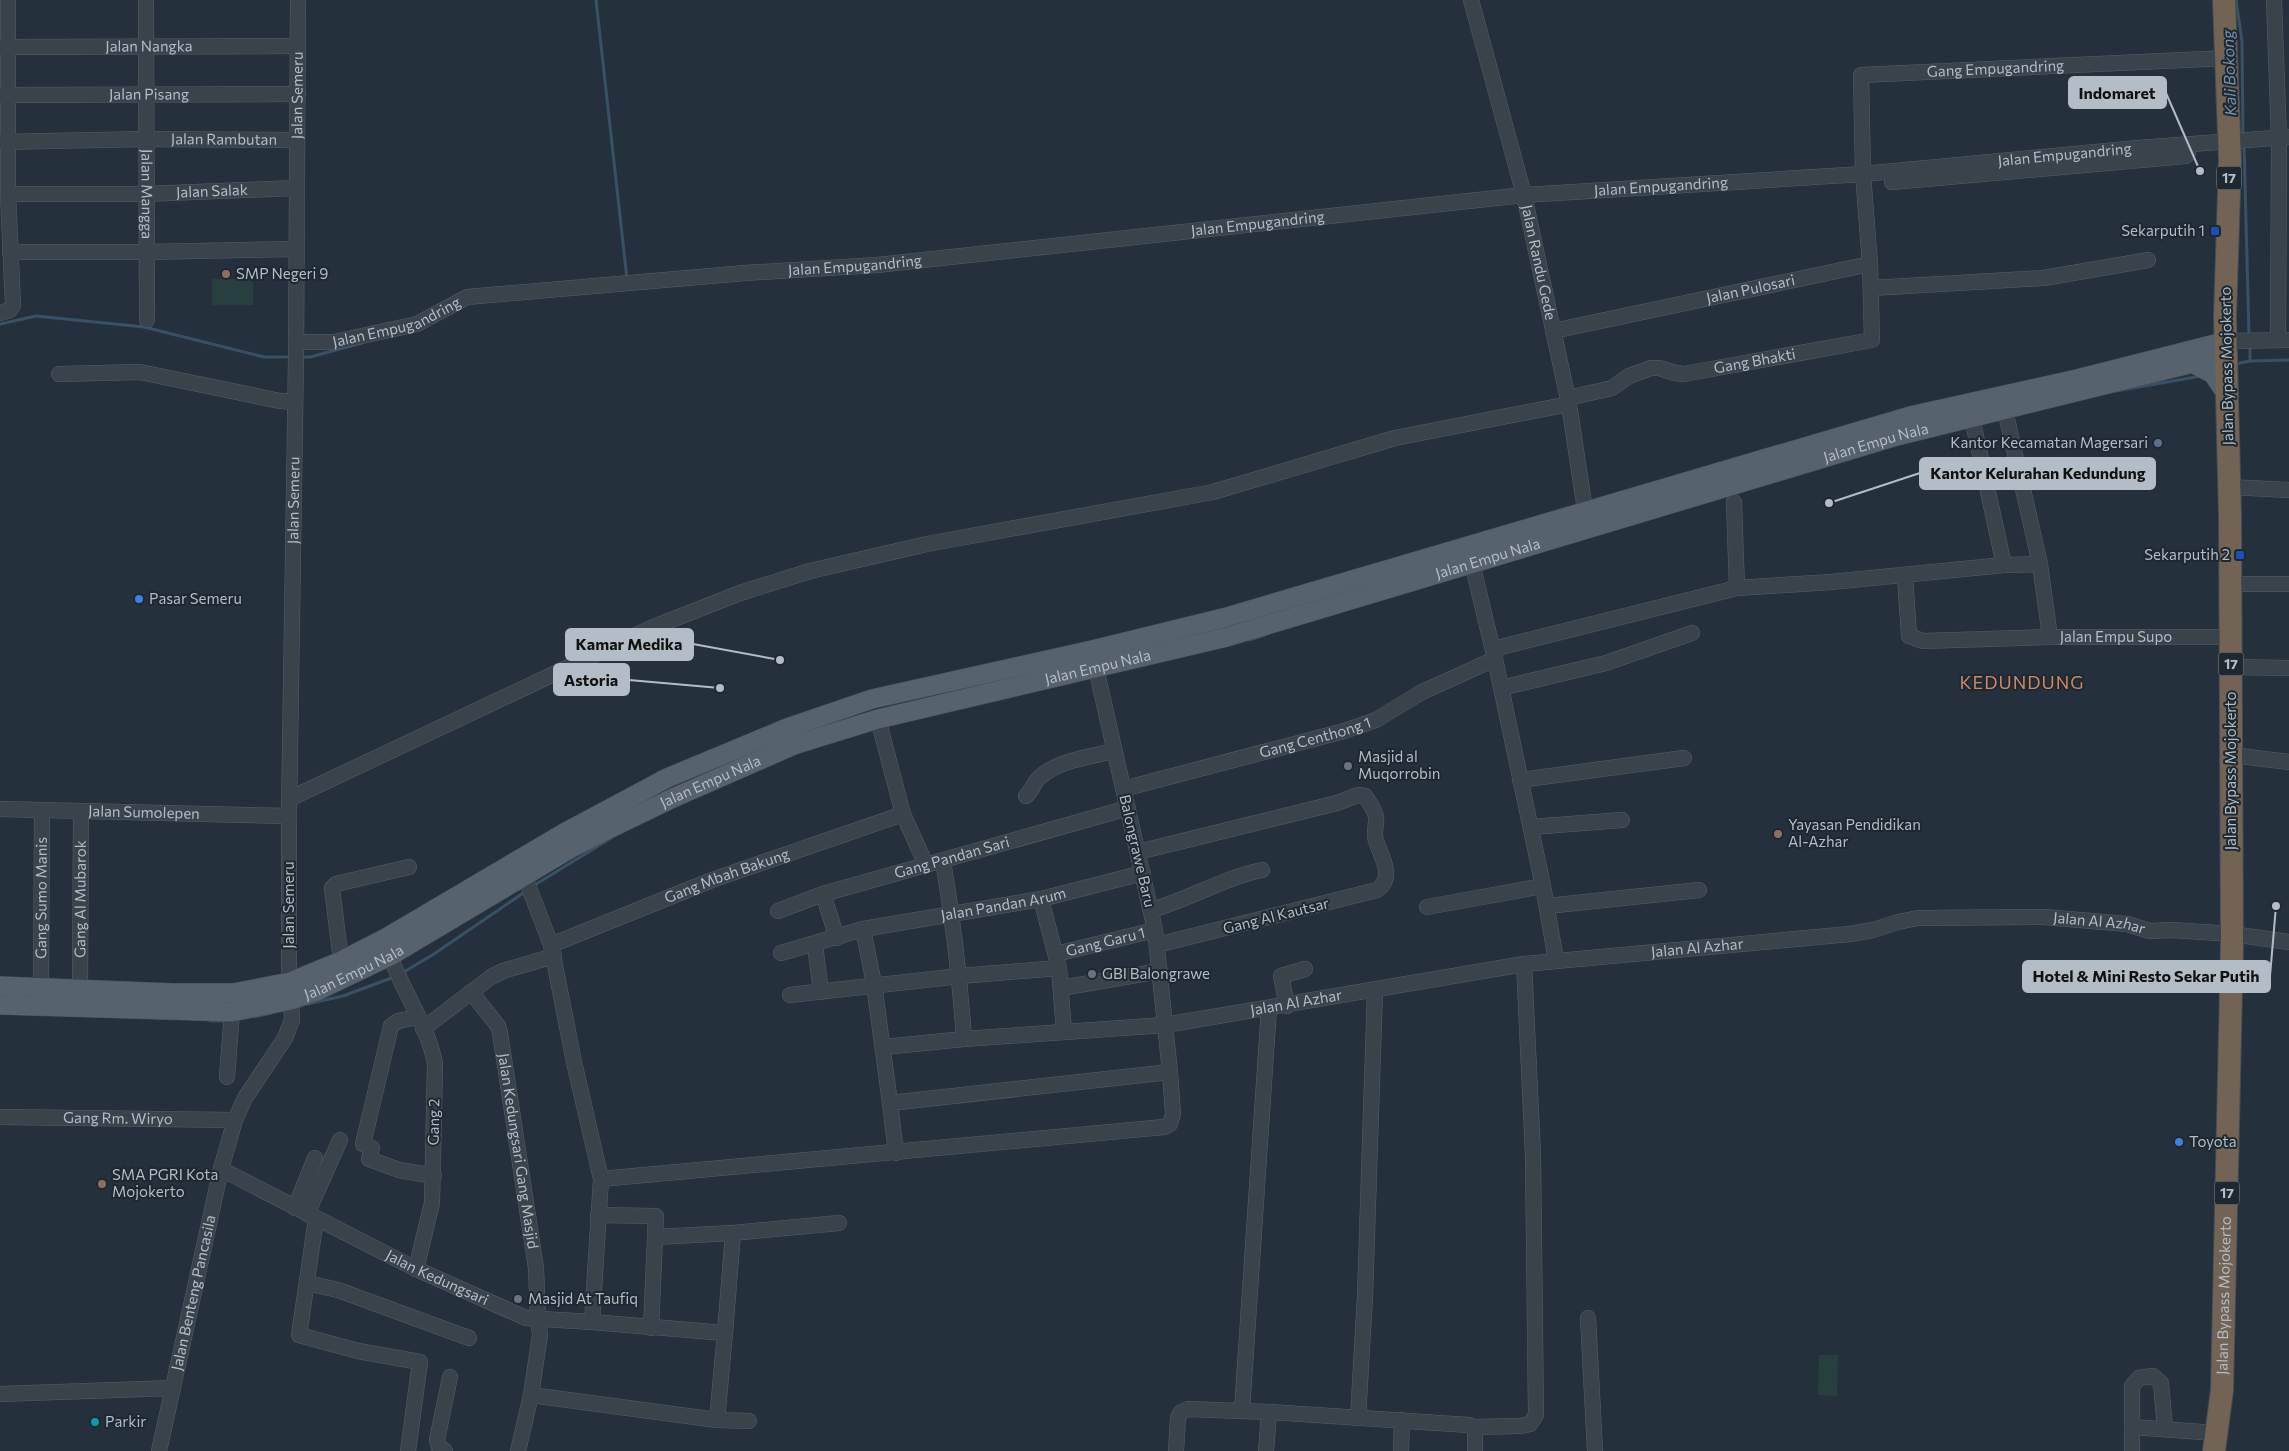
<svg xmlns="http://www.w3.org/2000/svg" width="2289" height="1451" font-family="Commissioner,sans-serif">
<rect width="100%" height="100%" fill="#24313c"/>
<g fill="#273f3e">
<rect x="212" y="279" width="41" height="26"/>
<polygon points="1819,1355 1838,1355 1837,1396 1818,1395"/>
</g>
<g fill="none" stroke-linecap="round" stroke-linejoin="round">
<g stroke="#395164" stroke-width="3">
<polyline points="596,0 627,279"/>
<polyline points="2236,0 2242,41 2243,136"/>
<polyline points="2244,145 2249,336"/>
<polyline points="0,324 36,316 144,327 264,357 292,357"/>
<polyline points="2250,345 2250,361"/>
<polyline points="300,357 310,357 362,343"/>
<polyline points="2235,364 2250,361 2289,360"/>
<polyline points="2116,391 2201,376"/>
<polyline points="1249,640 1265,635"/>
<polyline points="533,886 611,838"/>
<polyline points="402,973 434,954 526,891"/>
<polyline points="307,1004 343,996 394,977"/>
<polyline points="254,1017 272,1013"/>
<polyline points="210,1021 223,1021"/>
</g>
<defs>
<g id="minor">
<path id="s1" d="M146,0L147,320"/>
<path id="s2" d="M1471,0L1524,195L1569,404L1587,523"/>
<polyline points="2274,0 2279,140 2278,340"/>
<path id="s3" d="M0,47L298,46"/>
<path id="s4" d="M0,95L298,94"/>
<path id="s5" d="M0,142L146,139L296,140"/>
<polyline points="1892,182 2186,156 2188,153 2187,144"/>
<path id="s6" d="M8,194H145L295,188"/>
<polyline points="10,252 146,252 296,249"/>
<polyline points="1872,288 2044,278 2148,260"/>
<polyline points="0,313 10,310 13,305 8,194 8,0"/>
<path id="s7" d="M1553,331L1870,264L1863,174L1861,75L2227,58"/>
<polyline points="2227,341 2289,340"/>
<path id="s8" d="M296,342H334L417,324L467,297L745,273L877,265L1524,195L1863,174L2137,148L2289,137"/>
<polyline points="59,374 140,372 280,401 295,402"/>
<path id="s9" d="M1568,398L1612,388L1629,376L1651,368H1659L1675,373L1684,374L1872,340L1870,264"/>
<polyline points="2005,410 2040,564"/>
<polyline points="1972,418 2004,565"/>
<polyline points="2229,487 2289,490"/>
<polyline points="1734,502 1737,588"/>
<polyline points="1472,563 1495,659 1543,886 1556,960"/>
<path id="s10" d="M1905,576L1909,636L1923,641L2050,637H2231"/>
<polyline points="2230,584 2289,584"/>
<polyline points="1493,649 1737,588 1831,582 2004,565 2040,564 2050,637"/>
<polyline points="2231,667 2289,668"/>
<polyline points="1501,688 1606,663 1692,633"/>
<polyline points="878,719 903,814 926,865"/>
<polyline points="2231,755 2289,762"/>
<polyline points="1520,780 1684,758"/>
<path id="s11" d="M1123,789L1344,731L1376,720L1422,692L1495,659"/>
<path d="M1026,796C1032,790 1035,781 1040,777C1059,760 1090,757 1114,751"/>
<polyline points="289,799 651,628 740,593 810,571 927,544 1213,492 1395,438 1569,404"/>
<path id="s12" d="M0,809L289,816"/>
<polyline points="1531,827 1622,820"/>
<path d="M1138,852L1337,803L1358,795L1365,796C1369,802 1375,810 1376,817C1377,824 1374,830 1375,837C1379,855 1397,876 1377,890L1157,945"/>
<path d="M943,861C953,920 960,979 964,1039"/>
<polyline points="823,894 837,938"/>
<polyline points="1041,899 1059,968 1064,1032"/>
<polyline points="1547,906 1699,890"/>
<polyline points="1427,907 1543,886"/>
<path d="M1151,910C1190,899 1223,878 1262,870"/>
<path id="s13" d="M778,911L823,894L1128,808"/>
<polyline points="863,929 874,984 890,1103 1170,1072"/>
<path id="s14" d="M551,945L712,880L903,814"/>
<polyline points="815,945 821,992"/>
<path id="s15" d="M781,953L863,929L1041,899L1143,873"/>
<path id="s16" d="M1056,954L1155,930"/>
<path d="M390,956C403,991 428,1027 435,1063L432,1203L416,1269"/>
<polyline points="341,961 332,888 336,884 409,867"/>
<path id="s17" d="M41,987L42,810"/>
<path id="s18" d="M80,988L81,811"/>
<polyline points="1061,988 1160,971"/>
<path id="s19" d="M471,992L498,1026L500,1033L536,1268L538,1319L540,1335L531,1395L518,1451"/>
<polyline points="790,995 960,976 1059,968"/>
<polyline points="1287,1006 1281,976 1305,969"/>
<polyline points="417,1017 398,1021 391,1026 363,1144 372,1148 369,1159 399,1170 434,1176"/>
<polyline points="423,1029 491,977 503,971 554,956"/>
<path id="s20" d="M884,1047L964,1039L1165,1025L1524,964L1850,934L1873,930L1898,922L1918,918L2044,917L2127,924L2150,931L2173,930L2232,934L2289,942"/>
<polyline points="227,1077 232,1012"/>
<polyline points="890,1103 896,1153"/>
<path id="s21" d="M0,1117L235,1120"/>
<path id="s22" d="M221,1169L416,1269L526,1318L592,1322L601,1179L574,1062L551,945L525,877"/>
<polyline points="601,1179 1164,1127 1170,1124 1173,1114 1170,1072 1155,930 1096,668"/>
<polyline points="295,1208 315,1158"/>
<polyline points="307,1214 340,1140"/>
<polyline points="598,1215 656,1216 651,1328"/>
<polyline points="316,1219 299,1335 358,1351 420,1362 408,1451"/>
<polyline points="655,1237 733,1233 839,1223"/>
<polyline points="307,1283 338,1290 469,1338"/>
<polyline points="1588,1318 1595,1451"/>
<polyline points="592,1322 725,1333 733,1233"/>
<polyline points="0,1394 173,1388"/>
<polyline points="531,1395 717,1420 749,1421"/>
<polyline points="1242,1410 1269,1008"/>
<polyline points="1358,1418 1365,1296 1375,990"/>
<polyline points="717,1420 725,1333"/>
<polyline points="1472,1427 1521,1426 1530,1424 1536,1415 1533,1155 1524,964"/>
<polyline points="2132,1427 2216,1433"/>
<path id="s23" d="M159,1451L221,1169L235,1120L245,1098L285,1038L292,1020L289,964V816L296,358L298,0"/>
<polyline points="445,1451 439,1447 437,1440 450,1377"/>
<polyline points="1176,1451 1178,1418 1181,1412 1188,1409 1269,1412 1469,1425 1475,1430 1475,1451"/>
<polyline points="1266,1451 1269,1412"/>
<polyline points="1401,1451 1402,1420"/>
<polyline points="2132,1451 2132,1386 2139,1378 2153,1376 2161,1383 2165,1429"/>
</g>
<g id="major">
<polyline points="2194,364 2213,374 2227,395"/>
<polyline points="0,986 173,993 233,993 290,982 341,961 384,939 564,833 667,778 787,728 872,699 1092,650 1223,618 1910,416 2077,379 2227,341"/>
<path id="s24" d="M0,1005L232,1012L291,1000L317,991L390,956L573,847L613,827L673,798L794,745L878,719L1227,637L1897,436L2226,355"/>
</g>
<g id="highway">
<path id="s25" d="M2214,1451L2222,1390L2232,944L2230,515L2225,317L2230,161L2224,0"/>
</g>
</defs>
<use href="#minor" stroke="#56606a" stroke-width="16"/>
<use href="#major" stroke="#414c55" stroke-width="20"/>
<use href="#highway" stroke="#434d57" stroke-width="24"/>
<use href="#minor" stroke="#38434c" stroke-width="15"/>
<use href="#major" stroke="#56626c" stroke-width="19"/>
<use href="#highway" stroke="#726355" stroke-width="22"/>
</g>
<g fill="#1a4fb4" stroke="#1d2831" stroke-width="2">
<rect x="2210" y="226" width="10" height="10" rx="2.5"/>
<rect x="2235" y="550" width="10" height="10" rx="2.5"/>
</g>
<g fill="#8d6e63" stroke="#1d2831" stroke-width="2">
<circle cx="226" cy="274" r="5"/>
<circle cx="1778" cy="834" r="5"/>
<circle cx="102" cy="1184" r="5"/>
</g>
<circle fill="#5c6f8a" stroke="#1d2831" stroke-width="2" cx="2158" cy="443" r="5"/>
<g fill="#3f7fe0" stroke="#1d2831" stroke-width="2">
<circle cx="139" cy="599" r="5"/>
<circle cx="2179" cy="1142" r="5"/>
</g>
<g fill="#6b7280" stroke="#1d2831" stroke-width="2">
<circle cx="1348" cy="766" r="5"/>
<circle cx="1092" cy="974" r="5"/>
<circle cx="518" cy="1299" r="5"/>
</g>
<circle fill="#0f9aa8" stroke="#1d2831" stroke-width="2" cx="95" cy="1422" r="5"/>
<g text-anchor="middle" stroke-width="4" stroke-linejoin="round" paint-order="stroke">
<g fill="#1d2831" stroke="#86909a" stroke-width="1">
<rect x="2216.5" y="166.5" width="25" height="23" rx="4"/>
<rect x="2218.5" y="652.5" width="25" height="23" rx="4"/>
<rect x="2214.5" y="1181.5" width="25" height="23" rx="4"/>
</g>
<g font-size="14" font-weight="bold" fill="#b3bdc7">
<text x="2229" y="183">17</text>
<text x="2231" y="669">17</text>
<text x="2227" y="1198">17</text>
</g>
<g font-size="15" fill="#b3bdc7" stroke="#1d2831">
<text dy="5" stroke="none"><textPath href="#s3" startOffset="149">Jalan Nangka</textPath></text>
<text dy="5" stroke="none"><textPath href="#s7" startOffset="648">Gang Empugandring</textPath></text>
<text dy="5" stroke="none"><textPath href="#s4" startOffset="149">Jalan Pisang</textPath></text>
<text dy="5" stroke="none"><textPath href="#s23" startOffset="1380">Jalan Semeru</textPath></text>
<text dy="5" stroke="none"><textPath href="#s5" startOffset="224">Jalan Rambutan</textPath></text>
<text dy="5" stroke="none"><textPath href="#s8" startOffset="1784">Jalan Empugandring</textPath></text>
<text dy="5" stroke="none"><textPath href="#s8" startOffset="1379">Jalan Empugandring</textPath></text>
<text dy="5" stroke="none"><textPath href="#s6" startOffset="204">Jalan Salak</textPath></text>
<text dy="5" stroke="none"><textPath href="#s1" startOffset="194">Jalan Mangga</textPath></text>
<text dy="5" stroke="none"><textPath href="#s8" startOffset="974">Jalan Empugandring</textPath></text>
<text dy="5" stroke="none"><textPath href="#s2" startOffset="271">Jalan Randu Gede</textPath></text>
<text dy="5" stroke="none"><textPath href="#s8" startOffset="569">Jalan Empugandring</textPath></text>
<text dy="5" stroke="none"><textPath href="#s7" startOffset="202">Jalan Pulosari</textPath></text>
<text dy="5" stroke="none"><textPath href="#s8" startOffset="104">Jalan Empugandring</textPath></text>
<text dy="5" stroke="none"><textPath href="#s9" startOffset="195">Gang Bhakti</textPath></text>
<text transform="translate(2227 366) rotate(-91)" y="5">Jalan Bypass Mojokerto</text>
<text dy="5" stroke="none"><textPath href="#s24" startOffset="1981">Jalan Empu Nala</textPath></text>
<text dy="5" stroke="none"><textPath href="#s23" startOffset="975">Jalan Semeru</textPath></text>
<text dy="5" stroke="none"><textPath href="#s24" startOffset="1576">Jalan Empu Nala</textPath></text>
<text dy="5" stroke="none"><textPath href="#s10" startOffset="268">Jalan Empu Supo</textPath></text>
<text dy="5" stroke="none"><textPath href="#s24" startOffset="1171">Jalan Empu Nala</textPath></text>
<text dy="5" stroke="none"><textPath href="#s11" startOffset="199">Gang Centhong 1</textPath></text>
<text transform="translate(2231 771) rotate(-90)" y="5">Jalan Bypass Mojokerto</text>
<text dy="5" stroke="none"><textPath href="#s24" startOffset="766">Jalan Empu Nala</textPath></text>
<text dy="5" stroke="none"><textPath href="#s12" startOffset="144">Jalan Sumolepen</textPath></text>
<text transform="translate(1137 851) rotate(77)" y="5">Balongrawe Baru</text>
<text dy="5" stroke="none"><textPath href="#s13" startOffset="182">Gang Pandan Sari</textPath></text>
<text dy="5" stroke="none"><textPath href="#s14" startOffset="189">Gang Mbah Bakung</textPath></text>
<text dy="5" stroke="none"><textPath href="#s17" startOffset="89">Gang Sumo Manis</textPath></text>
<text dy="5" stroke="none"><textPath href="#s18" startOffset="89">Gang Al Mubarok</textPath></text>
<text dy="5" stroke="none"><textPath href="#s15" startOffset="228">Jalan Pandan Arum</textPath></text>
<text transform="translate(289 905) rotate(-90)" y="5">Jalan Semeru</text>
<text transform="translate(1276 916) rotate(-14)" y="5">Gang Al Kautsar</text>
<text dy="5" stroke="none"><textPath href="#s20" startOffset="1225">Jalan Al Azhar</textPath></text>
<text dy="5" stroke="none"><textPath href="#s16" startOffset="51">Gang Garu 1</textPath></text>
<text dy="5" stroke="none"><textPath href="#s20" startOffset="820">Jalan Al Azhar</textPath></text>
<text dy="5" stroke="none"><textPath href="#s24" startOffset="361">Jalan Empu Nala</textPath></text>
<text dy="5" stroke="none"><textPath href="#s20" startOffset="415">Jalan Al Azhar</textPath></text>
<text dy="5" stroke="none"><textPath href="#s21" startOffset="118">Gang Rm. Wiryo</textPath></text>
<text transform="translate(434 1122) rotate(-89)" y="5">Gang 2</text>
<text dy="5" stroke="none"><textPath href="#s19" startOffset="170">Jalan Kedungsari Gang Masjid</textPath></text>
<text dy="5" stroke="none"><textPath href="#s22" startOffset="242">Jalan Kedungsari</textPath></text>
<text dy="5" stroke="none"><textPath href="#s23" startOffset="162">Jalan Benteng Pancasila</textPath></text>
<text dy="5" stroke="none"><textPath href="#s25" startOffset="156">Jalan Bypass Mojokerto</textPath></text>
</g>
<g font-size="15" fill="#b3bdc7" stroke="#1d2831" text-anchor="start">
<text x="2205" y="236" text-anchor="end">Sekarputih 1</text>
<text x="236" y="279">SMP Negeri 9</text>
<text x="2148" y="448" text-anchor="end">Kantor Kecamatan Magersari</text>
<text x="2230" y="560" text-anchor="end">Sekarputih 2</text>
<text x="149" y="604">Pasar Semeru</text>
<text x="1358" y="762">Masjid al<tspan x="1358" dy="17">Muqorrobin</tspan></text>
<text x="1788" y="830">Yayasan Pendidikan<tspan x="1788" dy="17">Al-Azhar</tspan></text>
<text x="1102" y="979">GBI Balongrawe</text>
<text x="2189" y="1147">Toyota</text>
<text x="112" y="1180">SMA PGRI Kota<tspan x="112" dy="17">Mojokerto</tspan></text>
<text x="528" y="1304">Masjid At Taufiq</text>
<text x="105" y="1427">Parkir</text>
</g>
<g font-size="16" font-style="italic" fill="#7492aa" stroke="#1d2831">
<text transform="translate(2229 73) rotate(-92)" y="6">Kali Bokong</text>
</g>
<g font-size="18" letter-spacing="1" fill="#d18664" stroke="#1d2831">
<text x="2022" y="689">KEDUNDUNG</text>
</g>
</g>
<path fill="none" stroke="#b3bdc7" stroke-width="2" d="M2200 171L2166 93M1829 503L1920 473M780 660L693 644M720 688L629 680M2276 906L2270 976"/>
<g fill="#b3bdc7" stroke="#1d2831" stroke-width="2">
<circle cx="2200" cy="171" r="5"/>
<circle cx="1829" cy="503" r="5"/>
<circle cx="780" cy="660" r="5"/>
<circle cx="720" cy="688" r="5"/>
<circle cx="2276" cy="906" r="5"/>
</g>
<g fill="#b3bdc7" stroke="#b3bdc7" stroke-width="2">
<rect x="2069" y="77" width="97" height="31" rx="5"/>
<rect x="1920" y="458" width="235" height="31" rx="5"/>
<rect x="566" y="629" width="127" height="31" rx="5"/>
<rect x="554" y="664" width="75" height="31" rx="5"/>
<rect x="2023" y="961" width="247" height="31" rx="5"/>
</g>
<g font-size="16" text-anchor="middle" font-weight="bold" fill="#111">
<text x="2117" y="99">Indomaret</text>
<text x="2038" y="479">Kantor Kelurahan Kedundung</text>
<text x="629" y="650">Kamar Medika</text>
<text x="591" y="686">Astoria</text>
<text x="2146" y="982">Hotel &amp; Mini Resto Sekar Putih</text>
</g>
</svg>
